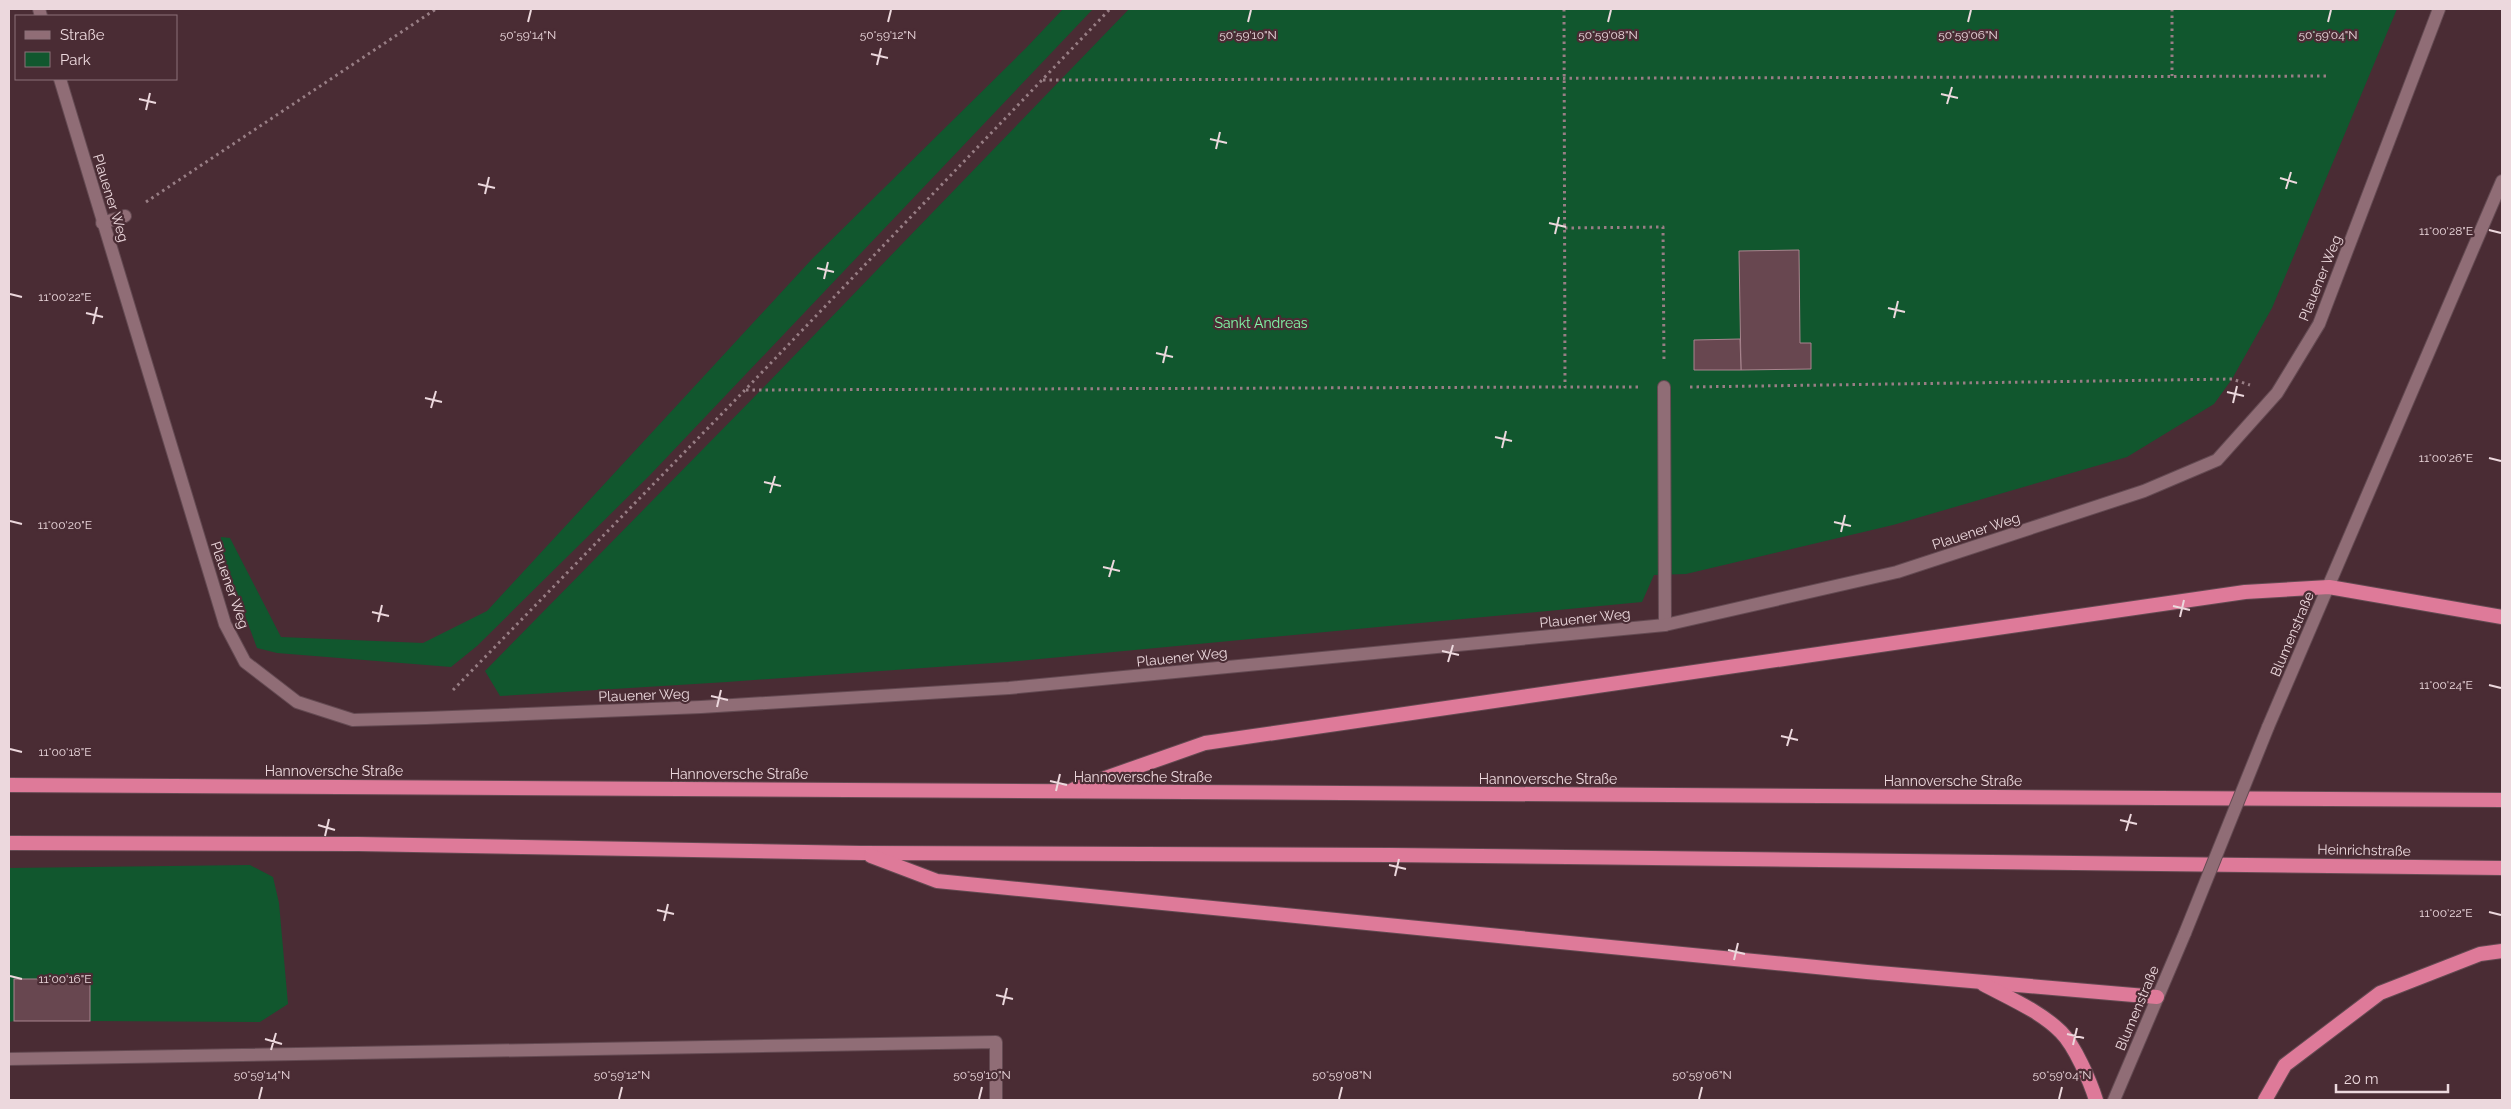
<svg xmlns="http://www.w3.org/2000/svg" width="2511" height="1109" font-family="Raleway,sans-serif">
<rect width="100%" height="100%" fill="#4a2c34"/>
<g fill="#11572e">
<polygon points="1063,9 1093,9 650,475 477,646 451,667 277,653 257,648 221,551 221,537 230,538 281,637 423,643 487,611 812,259 1026,48"/>
<polygon points="1129,9 2397,9 2272,308 2232,379 2214,404 2127,457 1893,525 1686,574 1654,575 1642,602 1007,662 727,682 500,696 485,671 761,390"/>
<polygon points="250,865 273,877 279,903 288,1004 260,1022 90,1021 90,979 14,979 14,1021 9,1022 9,868"/>
</g>
<g fill="#684750" stroke="#a8848e">
<polygon points="1799,250 1800,343 1811,343 1811,369 1741,370 1739,251"/>
<polygon points="1740,339 1741,370 1694,370 1694,340"/>
<rect x="14" y="979" width="76" height="42"/>
</g>
<g fill="none" stroke-linecap="round" stroke-linejoin="round">
<defs>
<g id="service">
<polyline points="102,223 125,216"/>
<polyline points="9,1059 996,1042 996,1100"/>
</g>
<polyline id="pedestrian" points="1664,387 1665,625"/>
<g id="minor">
<polyline points="39,9 41,16"/>
<polyline points="60,79 225,624 245,662 297,702 353,720 426,718 701,707 1009,688 1665,625 1897,572 2144,491 2217,460 2277,393 2319,324 2439,9"/>
</g>
<g id="tertiary">
<polyline points="2268,727 2502,181"/>
<polyline points="2114,1100 2185,933"/>
</g>
<g id="trunk">
<polyline points="9,785 2502,800"/>
<polyline points="1074,789 1205,743 2245,592 2329,587 2502,617"/>
<polyline points="9,843 358,844 861,853 1390,855 2502,868"/>
<polyline points="871,856 937,881 1867,972 2157,997"/>
<path d="M1983,984C2009,998 2040,1011 2061,1032C2075,1046 2090,1081 2096,1100"/>
<polyline points="2265,1100 2285,1065 2380,993 2480,954 2502,951"/>
</g>
</defs>
<use href="#service" stroke="#644a52" stroke-width="14"/>
<use href="#pedestrian" stroke="#644a52" stroke-width="14"/>
<use href="#minor" stroke="#644a52" stroke-width="14"/>
<use href="#tertiary" stroke="#644a52" stroke-width="14"/>
<use href="#trunk" stroke="#644a52" stroke-width="16"/>
<g stroke="#987e85" stroke-width="3" stroke-dasharray="2.5 4" stroke-linecap="butt">
<polyline points="1564,9 1565,387 1639,387"/>
<polyline points="2172,9 2172,76"/>
<polyline points="1043,80 2328,76"/>
<polyline points="146,202 436,9"/>
<polyline points="1565,228 1663,227 1664,363"/>
<polyline points="1690,387 2232,379 2250,385"/>
<polyline points="746,390 1565,387"/>
<polyline points="453,690 745,390 1110,9"/>
</g>
<use href="#service" stroke="#906d76" stroke-width="12"/>
<use href="#pedestrian" stroke="#906d76" stroke-width="12"/>
<use href="#minor" stroke="#906d76" stroke-width="12"/>
<use href="#tertiary" stroke="#906d76" stroke-width="12"/>
<use href="#trunk" stroke="#de7a99" stroke-width="14"/>
<defs>
<polyline id="tertiary-bridge" points="2185,933 2268,727"/>
</defs>
<use href="#tertiary-bridge" stroke="#644a52" stroke-width="14" stroke-linecap="butt"/>
<use href="#tertiary-bridge" stroke="#906d76" stroke-width="12"/>
</g>
<path fill="none" stroke="#ecd8dd" stroke-width="2" d="M528,22L531,10M888,22L891,10M1248,22L1251,10M1608,22L1611,10M1968,22L1971,10M2328,22L2331,10M871,54L888,58M877,65L881,48M1941,94L1958,98M139,99L156,103M1947,104L1952,87M146,110L150,93M1210,139L1227,143M1216,149L1220,132M2280,178L2297,183M478,184L495,188M2286,189L2291,172M485,194L489,177M1549,223L1566,227M2489,230L2501,233M1555,234L1559,217M817,268L834,272M824,279L828,262M10,294L22,297M1888,308L1905,312M86,313L103,317M1894,318L1898,301M93,324L97,307M1156,353L1173,357M1163,363L1167,346M2227,392L2244,396M425,398L442,402M2233,403L2237,386M431,408L436,391M1495,437L1512,441M1502,448L1506,431M2489,458L2501,461M764,482L781,486M770,493L775,476M10,521L22,524M1834,522L1851,526M1841,532L1845,515M1103,567L1120,571M1109,577L1114,560M2173,606L2190,610M372,612L389,616M2180,617L2184,600M378,622L382,605M1442,651L1459,655M1448,662L1453,645M2489,685L2501,688M711,696L728,700M717,707L721,690M1781,736L1798,740M1787,746L1792,729M10,749L22,752M1050,781L1067,785M1056,791L1060,774M2120,820L2137,824M318,825L335,830M2126,831L2131,814M325,836L329,819M1389,865L1406,869M1395,876L1399,859M657,910L674,914M2489,912L2501,915M664,921L668,904M1728,950L1745,954M1734,960L1738,943M10,976L22,979M996,995L1013,999M1003,1005L1007,988M2067,1034L2084,1038M265,1039L282,1044M2073,1045L2077,1028M271,1050L276,1033M259,1099L262,1087M619,1099L622,1087M979,1099L982,1087M1339,1099L1342,1087M1699,1099L1702,1087M2059,1099L2062,1087"/>
<g text-anchor="middle" stroke-width="4.5" stroke-linejoin="round" paint-order="stroke">
<g font-size="14" fill="#ecd8dd" stroke="#4a2c34">
<text transform="translate(111 198) rotate(73)" y="5">Plauener Weg</text>
<text transform="translate(2320 278) rotate(-68)" y="5">Plauener Weg</text>
<text transform="translate(1976 531) rotate(-18)" y="5">Plauener Weg</text>
<text transform="translate(230 585) rotate(71)" y="5">Plauener Weg</text>
<text transform="translate(1585 618) rotate(-6)" y="5">Plauener Weg</text>
<text transform="translate(2292 634) rotate(-67)" y="5">Blumenstraße</text>
<text transform="translate(1182 657) rotate(-6)" y="5">Plauener Weg</text>
<text transform="translate(644 695) rotate(-2)" y="5">Plauener Weg</text>
<text x="334" y="776">Hannoversche Straße</text>
<text x="739" y="779">Hannoversche Straße</text>
<text x="1143" y="782">Hannoversche Straße</text>
<text x="1548" y="784">Hannoversche Straße</text>
<text x="1953" y="786">Hannoversche Straße</text>
<text transform="translate(2364 850) rotate(1)" y="5">Heinrichstraße</text>
<text transform="translate(2137 1008) rotate(-67)" y="5">Blumenstraße</text>
</g>
<g font-size="14" fill="#82faa8" stroke="#4a2c34">
<text x="1261" y="328">Sankt Andreas</text>
</g>
</g>
<g font-size="12" text-anchor="middle" fill="#ecd8dd" stroke="#4a2c34" stroke-width="4.5" stroke-linejoin="round" paint-order="stroke">
<text x="528" y="39">50°59'14"N</text>
<text x="888" y="39">50°59'12"N</text>
<text x="1248" y="39">50°59'10"N</text>
<text x="1608" y="39">50°59'08"N</text>
<text x="1968" y="39">50°59'06"N</text>
<text x="2328" y="39">50°59'04"N</text>
<text x="2446" y="235">11°00'28"E</text>
<text x="65" y="301">11°00'22"E</text>
<text x="2446" y="462">11°00'26"E</text>
<text x="65" y="529">11°00'20"E</text>
<text x="2446" y="689">11°00'24"E</text>
<text x="65" y="756">11°00'18"E</text>
<text x="2446" y="917">11°00'22"E</text>
<text x="65" y="983">11°00'16"E</text>
<text x="262" y="1079">50°59'14"N</text>
<text x="622" y="1079">50°59'12"N</text>
<text x="982" y="1079">50°59'10"N</text>
<text x="1342" y="1079">50°59'08"N</text>
<text x="1702" y="1079">50°59'06"N</text>
<text x="2062" y="1079">50°59'04"N</text>
</g>
<rect width="2511" height="1109" fill="none" stroke="#ecd8dd" stroke-width="20"/>
<rect x="15" y="15" width="162" height="65" fill="#4a2c34" stroke="#8b7178"/>
<rect x="25" y="31" width="25" height="8" fill="#906d76" stroke="#8b7178"/>
<text x="60" y="40" font-size="15" fill="#ecd8dd">Straße</text>
<rect x="25" y="52" width="25" height="15" fill="#11572e" stroke="#8b7178"/>
<text x="60" y="65" font-size="15" fill="#ecd8dd">Park</text>
<path d="M2336 1084v8h112v-8" fill="none" stroke="#ecd8dd" stroke-width="2.5"/>
<text x="2344" y="1084" font-size="15" fill="#ecd8dd" stroke="#4a2c34" stroke-width="4" paint-order="stroke">20 m</text>
</svg>
